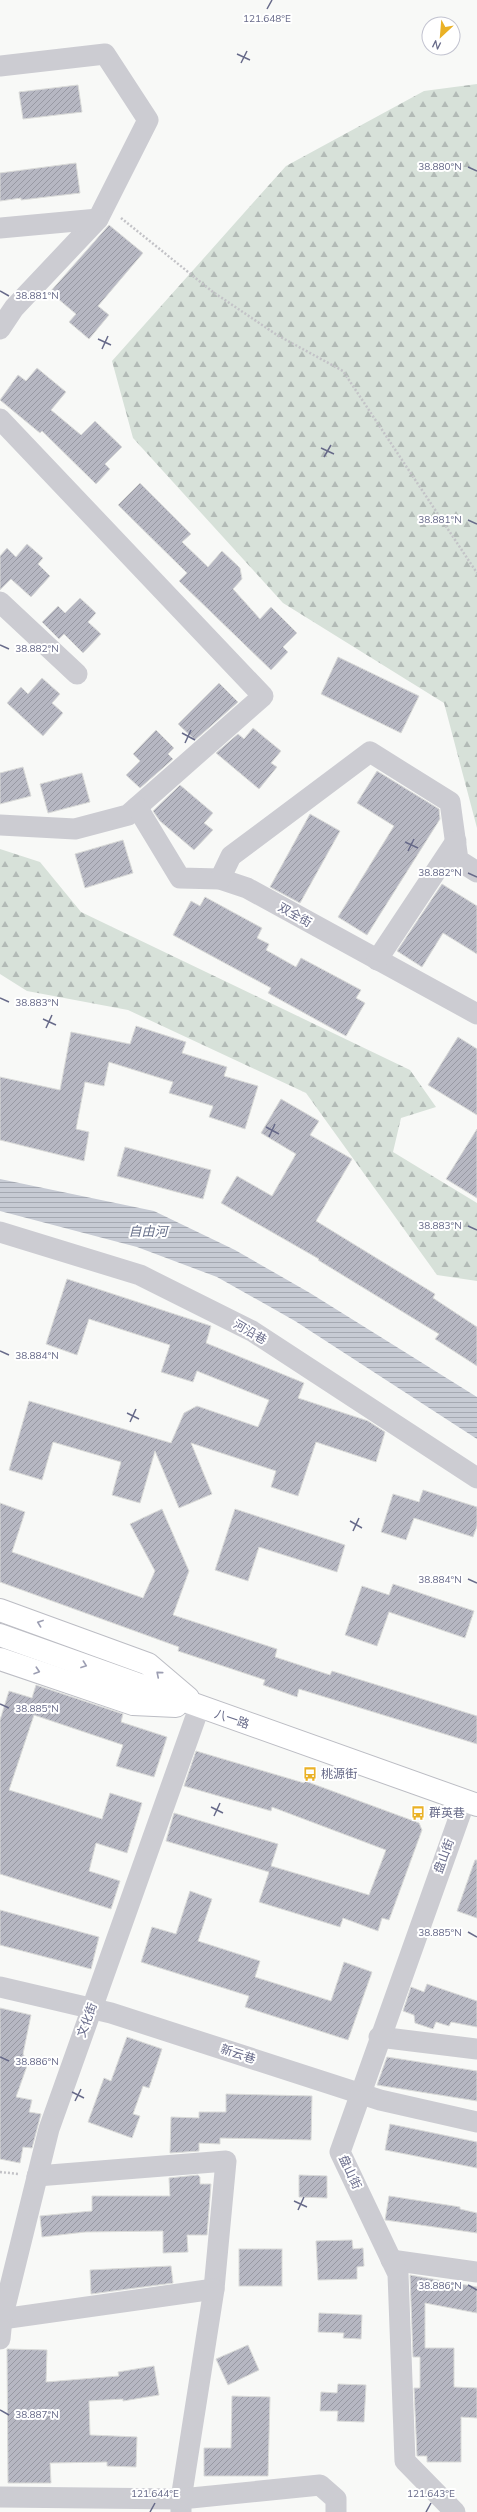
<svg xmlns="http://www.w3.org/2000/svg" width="477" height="2512" font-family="Mulish,'Noto Sans SC',sans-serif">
<defs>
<pattern id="forest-firs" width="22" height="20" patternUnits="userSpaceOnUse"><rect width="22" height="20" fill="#d7e1d9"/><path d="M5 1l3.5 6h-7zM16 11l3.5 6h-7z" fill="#b2bab6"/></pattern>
<pattern id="water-rules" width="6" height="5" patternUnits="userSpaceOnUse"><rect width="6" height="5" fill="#c7cbd4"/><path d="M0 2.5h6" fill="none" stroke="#a5a9b2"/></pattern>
<pattern id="building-hatch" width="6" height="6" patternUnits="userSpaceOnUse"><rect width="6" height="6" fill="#b6b7c2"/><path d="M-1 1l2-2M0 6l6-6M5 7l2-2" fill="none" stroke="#9899a3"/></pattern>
</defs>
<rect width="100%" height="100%" fill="#f8f9f7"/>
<g fill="url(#forest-firs)">
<polygon points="477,84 477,828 444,703 283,603 133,438 112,361 286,166 424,91"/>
<polygon points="0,849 40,862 81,912 410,1070 436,1107 401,1118 393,1152 477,1203 477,1281 437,1275 306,1093 128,1010 27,991 0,974"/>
</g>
<polygon fill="url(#water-rules)" points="0,1179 154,1211 235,1250 310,1293 477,1397 477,1439 295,1321 217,1277 137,1247 0,1211"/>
<g fill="url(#building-hatch)" stroke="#dadbd9">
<polygon points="78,85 82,112 23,119 19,92"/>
<polygon points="76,163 80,193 21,200 21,198 0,201 0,173"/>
<polygon points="109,225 143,253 98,306 109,315 89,339 69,322 76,314 50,292"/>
<polygon points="37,368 66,392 51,410 81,435 95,421 122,447 105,464 110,469 96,484 42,431 40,433 0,400 18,375 26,381"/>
<polygon points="140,483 191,534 182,542 208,567 222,551 240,568 242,579 233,589 260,619 271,607 297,633 283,647 288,652 271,670 179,581 187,573 118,505"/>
<polygon points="27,544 43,558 38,564 50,576 31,597 11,579 0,590 0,556 7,548 16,557"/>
<polygon points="80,598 96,613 88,622 101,634 83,653 64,634 59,639 42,622 58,606 65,613"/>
<polygon points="338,657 419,696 401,733 321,694"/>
<polygon points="42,678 60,694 52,703 63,713 43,736 7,703 21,687 28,694"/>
<polygon points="219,683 238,702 195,740 178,724"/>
<polygon points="253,728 281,751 271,763 277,767 259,789 216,753 238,734 244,739"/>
<polygon points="156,730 174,748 168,754 173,759 140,788 126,775 140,761 133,754"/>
<polygon points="23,767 31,796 0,804 0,773"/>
<polygon points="377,771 439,809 440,819 367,935 338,917 394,826 357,803"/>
<polygon points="82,773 90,802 48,813 40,784"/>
<polygon points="180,785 213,813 204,823 213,830 194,850 160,821 153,811"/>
<polygon points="310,814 340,831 300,903 270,887"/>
<polygon points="123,840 133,873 85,888 75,854"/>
<polygon points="442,884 477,906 477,954 443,933 422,967 397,951"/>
<polygon points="205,897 262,928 257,938 269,944 266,950 296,967 301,958 361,990 356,998 365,1003 346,1036 268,993 271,988 173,935 191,901 200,906"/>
<polygon points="136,1026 186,1042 182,1053 227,1067 224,1076 258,1086 245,1129 209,1117 213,1106 169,1093 173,1082 109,1062 104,1086 85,1082 76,1129 89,1132 84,1161 0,1140 0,1077 60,1090 71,1032 130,1044"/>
<polygon points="458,1037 477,1049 477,1115 428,1085"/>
<polygon points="281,1099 319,1121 310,1135 352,1159 316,1221 435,1294 433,1298 477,1327 477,1366 435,1339 439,1334 318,1260 319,1259 221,1203 237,1176 272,1196 296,1154 261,1133"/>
<polygon points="477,1129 477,1198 446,1179"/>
<polygon points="125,1147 211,1170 203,1199 117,1176"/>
<polygon points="67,1279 211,1326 206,1343 304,1383 298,1398 368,1421 385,1432 376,1462 316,1442 298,1496 271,1487 276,1471 191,1443 212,1494 179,1508 155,1451 140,1503 112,1495 121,1462 53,1442 42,1480 9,1470 29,1401 171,1443 184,1413 197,1406 258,1427 269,1400 197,1371 193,1382 161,1372 170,1345 89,1319 77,1355 46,1344"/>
<polygon points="423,1490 477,1507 477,1526 473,1537 414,1518 406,1540 381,1532 393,1494 419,1502"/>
<polygon points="0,1503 25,1512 12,1552 143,1598 155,1571 130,1524 162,1509 189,1571 173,1615 277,1649 275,1657 330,1675 332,1671 477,1716 477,1744 299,1689 297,1697 263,1685 265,1680 178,1651 179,1647 0,1582"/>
<polygon points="235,1509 345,1545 337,1572 259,1547 248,1581 215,1570"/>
<polygon points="393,1584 474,1611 465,1638 389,1612 377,1646 345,1635 362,1586 389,1595"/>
<polygon points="36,1685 123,1714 121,1722 167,1737 154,1777 116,1766 123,1745 34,1715 9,1790 102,1819 110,1793 142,1803 127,1853 96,1843 89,1871 120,1881 111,1909 0,1874 0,1720 9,1691 32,1698"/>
<polygon points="196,1751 304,1783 305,1781 419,1823 422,1830 389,1920 382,1918 378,1931 343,1918 340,1927 259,1902 269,1872 166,1841 174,1813 278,1844 271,1866 369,1895 386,1850 272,1807 271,1811 184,1786"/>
<polygon points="475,1860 477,1860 477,1918 457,1911"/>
<polygon points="190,1891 212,1899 198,1941 260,1961 255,1977 331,2001 344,1962 372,1972 348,2040 245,2007 249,1996 141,1962 152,1927 176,1934"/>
<polygon points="0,1910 99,1937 91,1969 0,1945"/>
<polygon points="427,1984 477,2001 477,2027 451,2022 449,2026 436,2022 433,2029 415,2023 414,2015 403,2011 411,1987 424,1992"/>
<polygon points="0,2008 31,2015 23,2054 28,2063 16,2097 32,2100 29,2112 41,2114 32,2148 23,2147 20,2163 0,2159"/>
<polygon points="127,2037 162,2049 149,2088 143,2086 133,2114 140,2116 132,2138 88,2122 104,2078 111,2081"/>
<polygon points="387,2057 477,2071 477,2101 377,2085"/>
<polygon points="226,2094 312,2096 311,2140 220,2138 220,2144 199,2143 199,2151 170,2153 171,2117 199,2118 199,2112 226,2112"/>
<polygon points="390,2124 477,2142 477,2168 385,2150"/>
<polygon points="198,2175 200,2177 200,2184 211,2184 207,2235 187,2235 188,2252 163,2253 163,2231 85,2232 42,2237 40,2216 92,2211 92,2196 170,2196 169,2178"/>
<polygon points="299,2175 327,2176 327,2198 299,2197"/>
<polygon points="389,2196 460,2207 460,2209 477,2213 477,2233 385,2220"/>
<polygon points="352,2240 353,2249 363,2248 364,2266 357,2267 357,2279 318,2280 316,2241"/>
<rect x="239" y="2249" width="43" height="37"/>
<polygon points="171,2266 173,2283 91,2294 90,2270"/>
<polygon points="410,2275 477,2287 477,2313 425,2303 425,2348 454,2348 454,2387 477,2388 477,2418 461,2417 461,2462 427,2462 427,2456 417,2456 414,2388 420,2388 420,2357 413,2357"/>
<polygon points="319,2313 362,2315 361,2339 343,2338 344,2333 318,2332"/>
<polygon points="248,2345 259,2370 228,2385 216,2359"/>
<polygon points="7,2349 47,2350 46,2382 119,2376 118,2372 154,2366 159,2395 123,2401 123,2399 89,2401 90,2435 137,2437 136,2467 107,2466 107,2462 50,2463 51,2483 8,2483"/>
<polygon points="338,2384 366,2385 364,2422 337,2421 338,2411 320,2411 321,2392 337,2393"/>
<polygon points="232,2396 270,2397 268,2476 204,2476 204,2448 231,2448"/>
</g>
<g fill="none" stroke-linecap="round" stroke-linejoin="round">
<defs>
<g id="major">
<polyline points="0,1610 148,1664 188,1698"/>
<polyline points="0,1635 477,1805"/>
<polyline points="0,1659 133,1704 176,1706"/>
</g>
</defs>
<use href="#major" stroke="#bcbdc4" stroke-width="24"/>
<g stroke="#c3c3c7" stroke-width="2.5" stroke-dasharray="2 2" stroke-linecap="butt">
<polyline points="121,218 213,292 277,335 343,371 477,573"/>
<polyline points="0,2172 19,2174"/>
</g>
<g stroke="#ccccd2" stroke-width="21">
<polyline points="0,66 105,54 148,120 98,219 14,308 0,329"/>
<polyline points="0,228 98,219"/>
<polyline points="0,419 263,696 128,815 75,829 0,825"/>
<polyline points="0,602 77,674"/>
<polyline points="137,807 180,878 220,879 247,888 477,1014"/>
<polyline points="220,879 231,856 370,752 450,802 458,860 477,872"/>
<polyline points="377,960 456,841"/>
<polyline points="0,1232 140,1275 252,1331 477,1478"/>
<polyline points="0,1987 111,2013 380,2100 477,2122"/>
<polyline points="379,2037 477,2049"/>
<polyline points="37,2176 226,2161 214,2289 181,2499 181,2512"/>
<polyline points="391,2260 477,2272"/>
<polyline points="2,2319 214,2289"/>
<polyline points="0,2339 2,2319 49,2129 199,1708"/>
<polyline points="0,2497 181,2499 320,2485 336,2499 336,2512"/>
<polyline points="455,2512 405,2461 398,2274 340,2152 465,1801"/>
</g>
<use href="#major" stroke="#fff" stroke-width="22"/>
</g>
<defs><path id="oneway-chevron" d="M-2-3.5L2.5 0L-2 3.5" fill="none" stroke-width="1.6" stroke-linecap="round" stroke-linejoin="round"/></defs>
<g stroke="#9c9eb2">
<use href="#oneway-chevron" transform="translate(40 1623) rotate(-160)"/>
<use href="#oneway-chevron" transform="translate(84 1665) rotate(20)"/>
<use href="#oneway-chevron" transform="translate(37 1671) rotate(18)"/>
<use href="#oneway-chevron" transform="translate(159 1674) rotate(-140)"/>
</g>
<path fill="none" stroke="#676a89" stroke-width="1.5" d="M267,9L272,0M237,54L250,60M241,63L247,51M468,167L477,171M0,291L9,296M98,339L111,345M102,349L108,336M321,448L334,454M324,457L331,445M468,520L477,524M0,645L9,649M182,733L195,740M185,743L191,730M405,842L418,848M408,851L414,839M468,873L477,877M0,998L9,1002M43,1019L56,1025M46,1028L52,1015M266,1127L279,1134M269,1137L275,1124M468,1226L477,1230M0,1351L9,1355M127,1413L139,1419M130,1422L136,1409M350,1521L362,1528M353,1531L359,1518M468,1579L477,1583M0,1704L9,1708M211,1807L223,1813M214,1816L220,1803M468,1932L477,1937M0,2057L9,2061M72,2092L84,2098M75,2101L81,2089M294,2201L307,2207M298,2210L304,2197M468,2285L477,2290M0,2410L9,2415M150,2512L155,2503M426,2512L431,2503"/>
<defs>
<symbol id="bus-bare" viewBox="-9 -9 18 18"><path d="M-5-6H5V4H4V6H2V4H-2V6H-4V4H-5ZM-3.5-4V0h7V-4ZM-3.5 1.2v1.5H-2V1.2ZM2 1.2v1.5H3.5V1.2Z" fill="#eab125" stroke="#fff" stroke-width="2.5" paint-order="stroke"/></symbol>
</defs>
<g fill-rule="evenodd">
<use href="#bus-bare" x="300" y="1764" width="20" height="20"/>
<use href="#bus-bare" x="408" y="1803" width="20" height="20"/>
</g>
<g text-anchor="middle" stroke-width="4" stroke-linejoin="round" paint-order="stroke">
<g font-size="12" fill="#676a89" stroke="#fff">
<text transform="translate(295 915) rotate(29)" y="4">双全街</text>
<text transform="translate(250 1332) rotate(30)" y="4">河沿巷</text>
<text transform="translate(232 1719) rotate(19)" y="4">八一路</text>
<text transform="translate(444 1856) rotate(-70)" y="4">盘山街</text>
<text transform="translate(87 2020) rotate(-70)" y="4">文化街</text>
<text transform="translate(238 2054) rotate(18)" y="4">新云巷</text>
<text transform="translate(350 2172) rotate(65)" y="4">盘山街</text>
</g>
<g font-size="12" fill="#676a89" stroke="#fff" text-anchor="start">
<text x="321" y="1778">桃源街</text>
<text x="429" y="1817">群英巷</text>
</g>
<g font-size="13" font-style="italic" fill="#68718b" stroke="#fff">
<text x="148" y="1236">自由河</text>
</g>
</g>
<g font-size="10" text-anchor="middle" fill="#676a89" stroke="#fff" stroke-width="4" stroke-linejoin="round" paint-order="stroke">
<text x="267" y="22">121.648°E</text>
<text x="440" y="170">38.880°N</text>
<text x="37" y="299">38.881°N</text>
<text x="440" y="523">38.881°N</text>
<text x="37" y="652">38.882°N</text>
<text x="440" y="876">38.882°N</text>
<text x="37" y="1006">38.883°N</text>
<text x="440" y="1229">38.883°N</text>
<text x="37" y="1359">38.884°N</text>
<text x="440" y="1583">38.884°N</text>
<text x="37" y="1712">38.885°N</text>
<text x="440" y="1936">38.885°N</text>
<text x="37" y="2065">38.886°N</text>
<text x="440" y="2289">38.886°N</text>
<text x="37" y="2418">38.887°N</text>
<text x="155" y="2497">121.644°E</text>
<text x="431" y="2497">121.643°E</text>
</g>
<g transform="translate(441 36) rotate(206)"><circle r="19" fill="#ffffff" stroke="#c2c3d0"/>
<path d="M0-3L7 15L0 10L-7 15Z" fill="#eab125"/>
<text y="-6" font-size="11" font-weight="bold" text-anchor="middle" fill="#676a89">N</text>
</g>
</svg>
